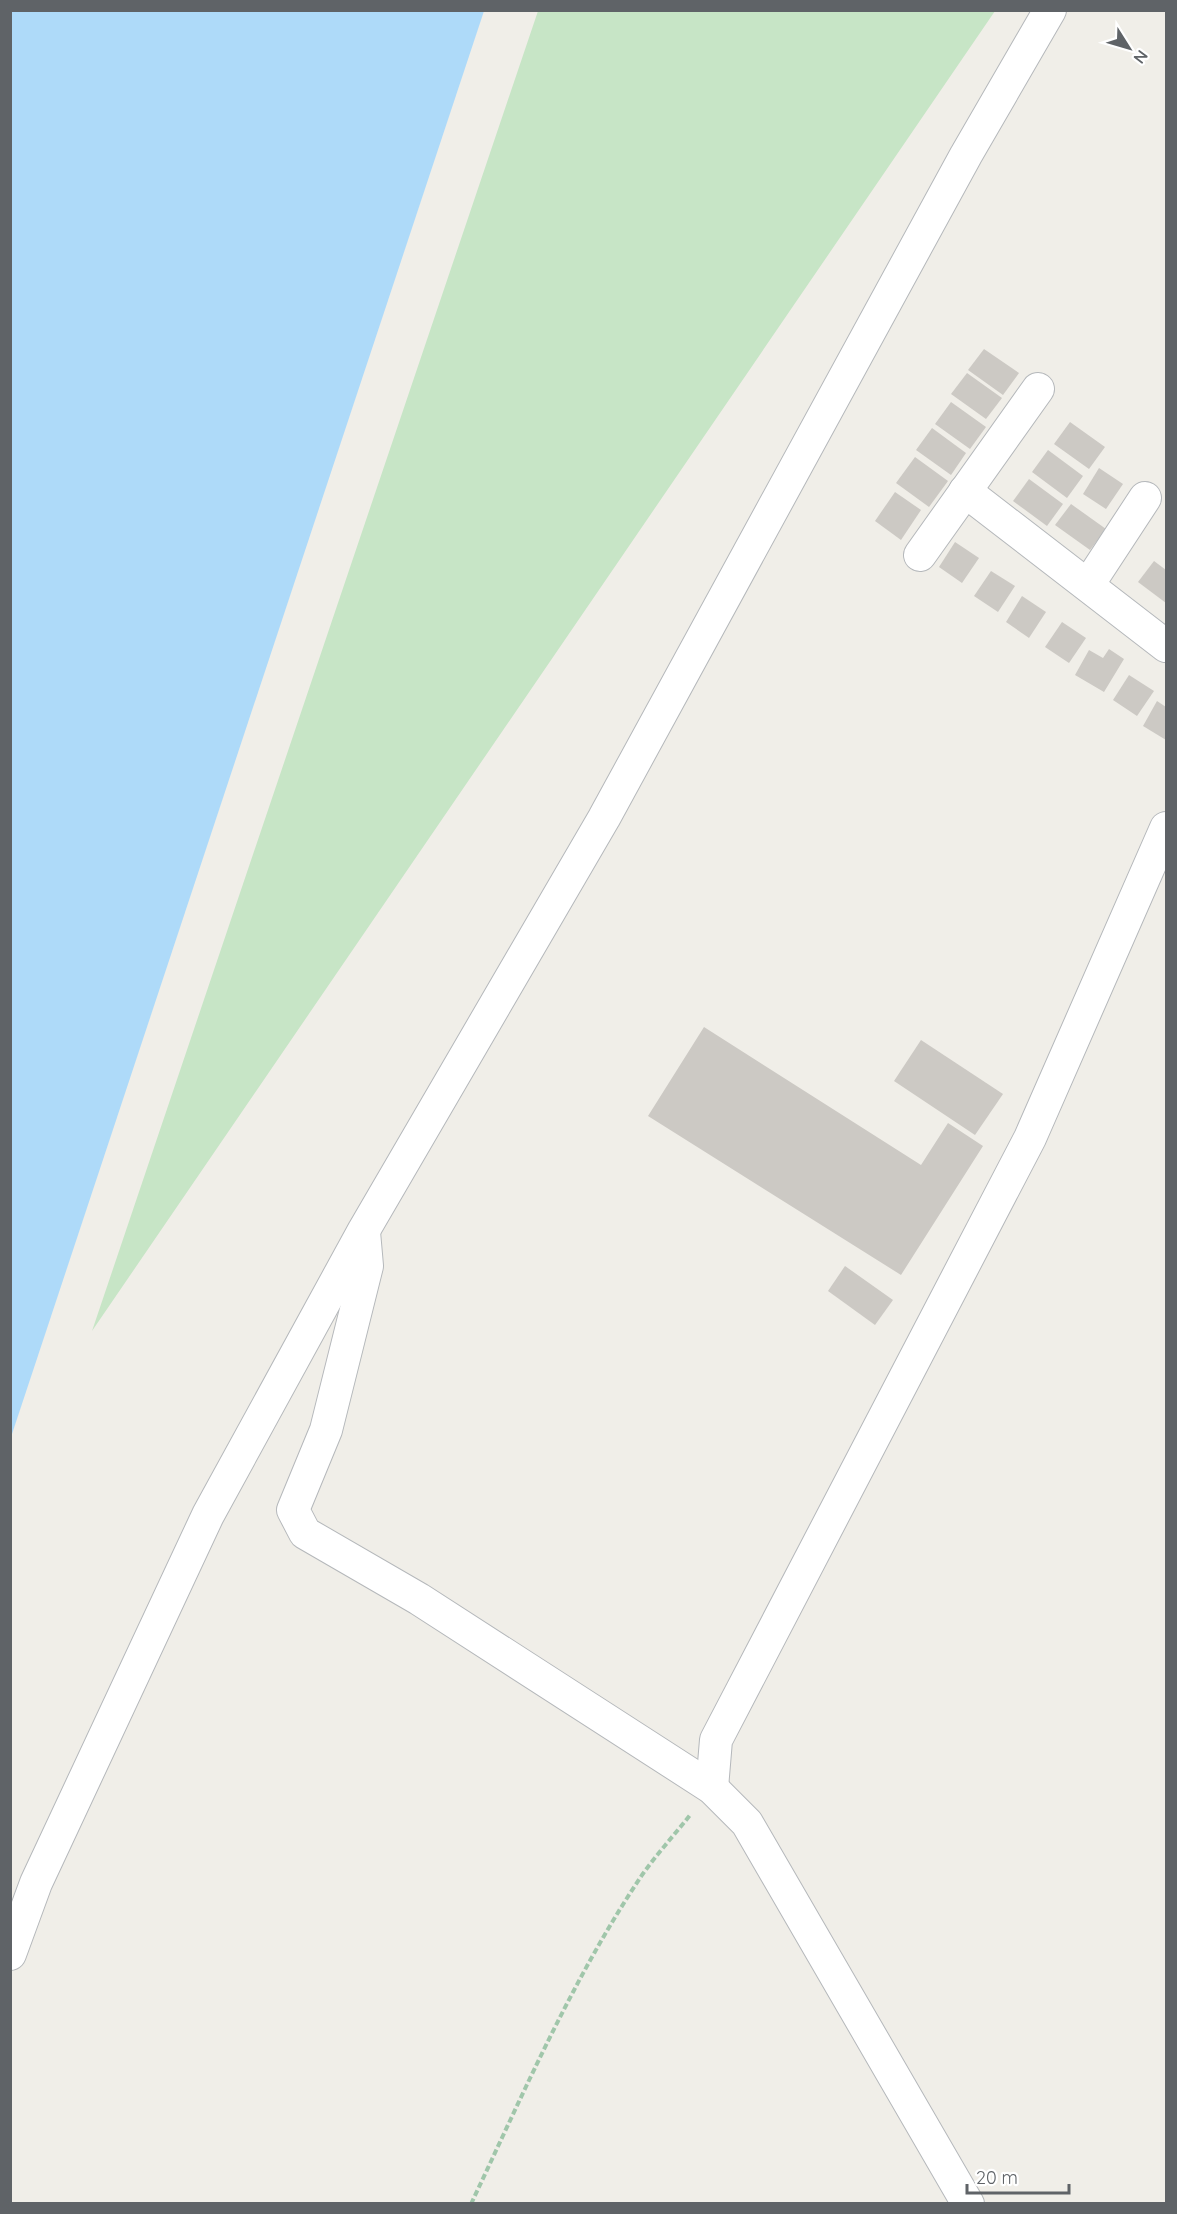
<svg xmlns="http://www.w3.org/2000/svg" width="1177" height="2214" font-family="Quicksand,sans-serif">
<rect width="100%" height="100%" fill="#f0eee8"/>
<polygon fill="#c7e5c6" points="538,10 995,11 92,1331 538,11"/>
<polygon fill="#aedaf9" points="11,10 484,11 11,1437 10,11"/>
<g fill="#ccc9c4">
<polygon points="984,349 1019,373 1003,395 968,370"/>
<polygon points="967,373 1002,398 986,419 951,394"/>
<polygon points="951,402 986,427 970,449 935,424"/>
<polygon points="1070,422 1105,447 1089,469 1054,444"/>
<polygon points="932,428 966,453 951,475 916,450"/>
<polygon points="1048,450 1083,476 1067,498 1032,472"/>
<polygon points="915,457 948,481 929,507 896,483"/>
<polygon points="1099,468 1123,484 1106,509 1083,494"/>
<polygon points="1029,479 1063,504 1047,526 1013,501"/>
<polygon points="895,492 921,510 901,540 875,521"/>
<polygon points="1071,504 1106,529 1090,550 1055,525"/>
<polygon points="955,542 979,558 962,583 939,567"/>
<polygon points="1154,561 1166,570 1166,603 1138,582"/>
<polygon points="991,571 1015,586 998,612 974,596"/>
<polygon points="1022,596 1046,612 1029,638 1006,622"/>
<polygon points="1062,622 1086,638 1069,663 1045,647"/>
<polygon points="1109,649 1124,659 1104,692 1075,675 1089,650 1103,658"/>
<polygon points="1129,675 1154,691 1137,716 1113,700"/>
<polygon points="1157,701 1166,707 1166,740 1143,726"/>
<polygon points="704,1027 921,1165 948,1123 983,1146 901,1275 648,1116"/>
<polygon points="921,1040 1003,1094 975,1135 894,1081"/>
<polygon points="845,1266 893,1300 875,1325 828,1291"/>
</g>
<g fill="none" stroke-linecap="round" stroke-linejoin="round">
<defs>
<g id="street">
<polyline points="965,491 1166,646"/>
<polyline points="920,555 1038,389"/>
<polyline points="1088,585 1145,498"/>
<polyline points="364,1232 367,1266 326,1430 293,1510 305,1533 419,1599 712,1788 747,1823 968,2204"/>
<polyline points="712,1788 716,1740 1030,1138 1166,828"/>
<polyline points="10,1954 36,1883 208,1515 364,1230 604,818 966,155 1050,10"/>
</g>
</defs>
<use href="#street" stroke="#b5b8bb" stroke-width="34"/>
<path stroke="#a0c6aa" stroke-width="4" stroke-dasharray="6 3" stroke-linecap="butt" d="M471,2204C524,2092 573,1978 642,1875C657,1854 675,1834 691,1814"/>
<use href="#street" stroke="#fff" stroke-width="32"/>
</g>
<rect width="1177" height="2214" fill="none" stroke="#5f6367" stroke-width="24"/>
<g transform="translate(1129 48) rotate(127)" stroke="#ffffff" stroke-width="4.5" paint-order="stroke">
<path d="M0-4.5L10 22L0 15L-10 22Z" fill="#5f6367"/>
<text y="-9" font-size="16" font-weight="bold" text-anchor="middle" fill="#5f6367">N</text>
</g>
<path d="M967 2184v9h102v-9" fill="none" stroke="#5f6367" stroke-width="3"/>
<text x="976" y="2184" font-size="18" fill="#5f6367" stroke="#ffffff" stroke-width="4.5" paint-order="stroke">20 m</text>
</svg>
